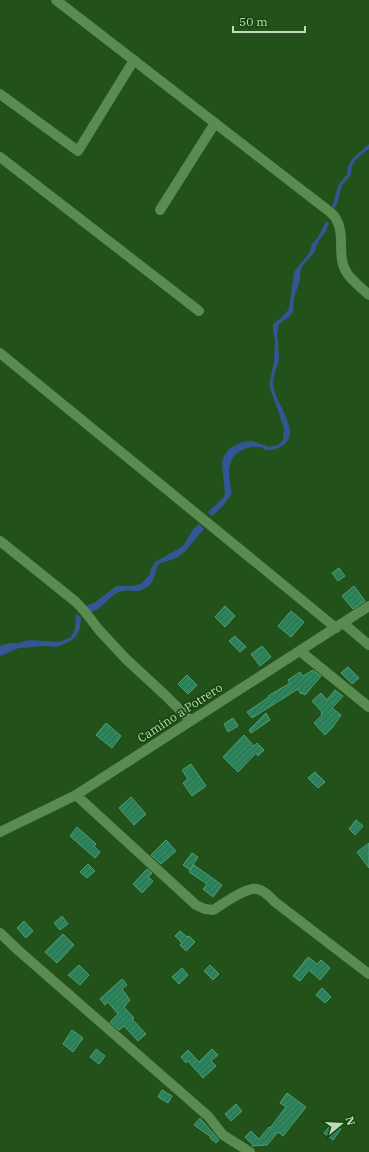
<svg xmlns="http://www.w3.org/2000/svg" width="369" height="1152" font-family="'IBM Plex Serif',serif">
<defs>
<pattern id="building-hatch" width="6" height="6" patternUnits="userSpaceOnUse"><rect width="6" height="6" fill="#2f835d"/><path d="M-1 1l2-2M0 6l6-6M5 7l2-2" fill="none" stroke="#33694e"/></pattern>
</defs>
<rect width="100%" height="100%" fill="#22511a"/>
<g fill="#325696">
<path d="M369,144V149C364,153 356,158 353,164C351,167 352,172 350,176C347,180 343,183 341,188C339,196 339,201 334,209L332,207L337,190L339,184L347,174L348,167L350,163L353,158Z"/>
<polygon points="326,221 329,223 326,231 318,242 314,253 302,266 300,275 300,280 294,297 293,312 289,317 279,324 277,334 274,334 273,330 273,324 282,317 289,309 294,272 310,252 312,244 318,237"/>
<path d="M275,340L278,341C278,347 279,354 279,359C277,369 271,379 274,389C277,403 296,427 288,440C284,447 274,451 266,450C264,449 263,448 261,447C248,445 233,451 230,465C227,475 232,485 231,495L222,507L212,516L208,512L223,498L225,493L222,463L224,456L230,448L242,442L252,441L269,447L278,445L283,440L284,428L269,385L274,362Z"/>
<path d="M199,524L204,529C196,538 188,550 178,557C171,561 163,561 157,566C155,577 151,590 137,591C129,591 122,589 115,594C105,601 103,609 90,612L85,606L94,603L116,586H133L142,583L150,574L151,569L155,562L183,546L194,528Z"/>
<polygon points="76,614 81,617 80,628 77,635 72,640 64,644 56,647 45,646 19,648 0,656 0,646 10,643 19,643 29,640 59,642 62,641 71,637 75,629"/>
</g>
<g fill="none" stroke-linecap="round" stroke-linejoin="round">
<polyline stroke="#325696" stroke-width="3" points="275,332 277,344"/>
</g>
<g fill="url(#building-hatch)" stroke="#4e9f78">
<polygon points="339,568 345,576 338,581 332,573"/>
<polygon points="354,586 365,601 353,609 342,596"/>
<polygon points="225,606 235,616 225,627 215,617"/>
<polygon points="291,611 304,622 291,637 278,626"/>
<polygon points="235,636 246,647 240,652 229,641"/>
<polygon points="262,646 271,657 260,666 251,654"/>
<polygon points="348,667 359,678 352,684 341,673"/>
<polygon points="313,670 321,676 305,695 302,693 301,694 298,689 252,718 247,712 269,697 268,696 290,683 288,680 300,672 303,676"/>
<polygon points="187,675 197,685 188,694 178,684"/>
<polygon points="335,690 343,696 332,708 341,715 332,728 325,735 314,723 322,715 321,714 322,712 312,701 321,693 327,700"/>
<polygon points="266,713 270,720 251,733 249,730"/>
<polygon points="233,718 238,726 228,732 224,724"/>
<polygon points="106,723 121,736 112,748 96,735"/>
<polygon points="244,735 254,746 257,743 264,750 258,756 256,753 238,772 223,757"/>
<polygon points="191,764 206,786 192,796 183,783 188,779 182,770"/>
<polygon points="315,772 325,782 318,788 308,778"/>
<polygon points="131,797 146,814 134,825 119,808"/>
<polygon points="356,820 363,826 355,835 349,829"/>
<polygon points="77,827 96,844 94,846 100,852 95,858 70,836"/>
<polygon points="166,840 176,851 161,864 151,855"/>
<polygon points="369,843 369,868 357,852"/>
<polygon points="192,853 198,857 190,870 183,865"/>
<polygon points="88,864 95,871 87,878 80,872"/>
<polygon points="194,865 222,885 213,897 203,889 207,884 189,872"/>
<polygon points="147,869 152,873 148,877 153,881 142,893 133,884"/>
<polygon points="62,916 68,924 60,930 54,923"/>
<polygon points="24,921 33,931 26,938 17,928"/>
<polygon points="180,931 187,937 189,936 195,942 186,951 180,945 182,943 175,936"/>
<polygon points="63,934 74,945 57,963 45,952"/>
<polygon points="308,957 317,964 321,960 330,968 320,980 309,970 300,981 293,976"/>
<polygon points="79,965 89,975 80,985 68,975"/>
<polygon points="210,965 219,974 213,980 204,971"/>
<polygon points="182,968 188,975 179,984 172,977"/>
<polygon points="122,979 127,985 122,989 130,1000 124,1007 134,1018 132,1019 146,1034 138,1041 124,1026 119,1030 110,1022 118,1014 108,1002 105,1005 100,999"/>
<polygon points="322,988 331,997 325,1003 316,995"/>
<polygon points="72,1030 83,1038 73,1052 63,1044"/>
<polygon points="96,1049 105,1056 99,1064 90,1057"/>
<polygon points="212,1049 218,1055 211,1061 216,1066 203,1078 188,1061 186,1063 181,1057 188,1050 199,1062"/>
<polygon points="162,1090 172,1096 168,1103 158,1097"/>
<polygon points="287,1093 306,1107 283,1136 278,1132 267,1145 252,1146 253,1145 245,1137 251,1131 259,1139 269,1127 270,1128 286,1107 280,1103"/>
<polygon points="236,1104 242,1111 231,1121 225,1114"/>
<polygon points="200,1118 219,1140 216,1143 210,1138 211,1137 194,1125"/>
<polygon points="333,1122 341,1129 333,1140 324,1133"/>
</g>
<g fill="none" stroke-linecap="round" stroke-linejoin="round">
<g stroke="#5a8b51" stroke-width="10">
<polyline points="0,94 78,151 134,60"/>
<polyline points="0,157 199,311"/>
<polyline points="160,210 215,123"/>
<polyline points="0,353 336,628"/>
<polyline points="0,541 76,602 86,613 99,630 126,659 165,695 191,721"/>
<polyline points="343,623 369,645"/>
<polyline points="300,651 369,707"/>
<path d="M76,795L196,905L205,909L213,910C223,904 246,887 257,889C264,890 270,897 275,902L369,974"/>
<polyline points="0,933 19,951 208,1116 223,1135 250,1152"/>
</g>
<g stroke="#5a8b51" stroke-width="10">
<path d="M56,0L330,212C332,214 335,216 336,219C346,235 336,257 347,273C351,280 363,289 369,295"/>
<polyline points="0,832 76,795 369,606"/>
</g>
</g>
<g text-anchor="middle" stroke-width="3.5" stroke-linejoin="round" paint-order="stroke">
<g font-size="12" fill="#c1dabc" stroke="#16460d">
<text transform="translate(180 713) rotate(-33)" y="4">Camino a Potrero</text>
</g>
</g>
<g transform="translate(341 1124) rotate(72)" stroke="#16460d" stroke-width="3" paint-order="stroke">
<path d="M0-3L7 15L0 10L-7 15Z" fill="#c1dabc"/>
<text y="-6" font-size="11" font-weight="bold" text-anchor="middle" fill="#c1dabc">N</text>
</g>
<path d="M233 26v6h72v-6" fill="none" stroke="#c1dabc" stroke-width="2"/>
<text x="239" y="26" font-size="12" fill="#c1dabc" stroke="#16460d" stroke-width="3" paint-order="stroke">50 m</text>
</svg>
